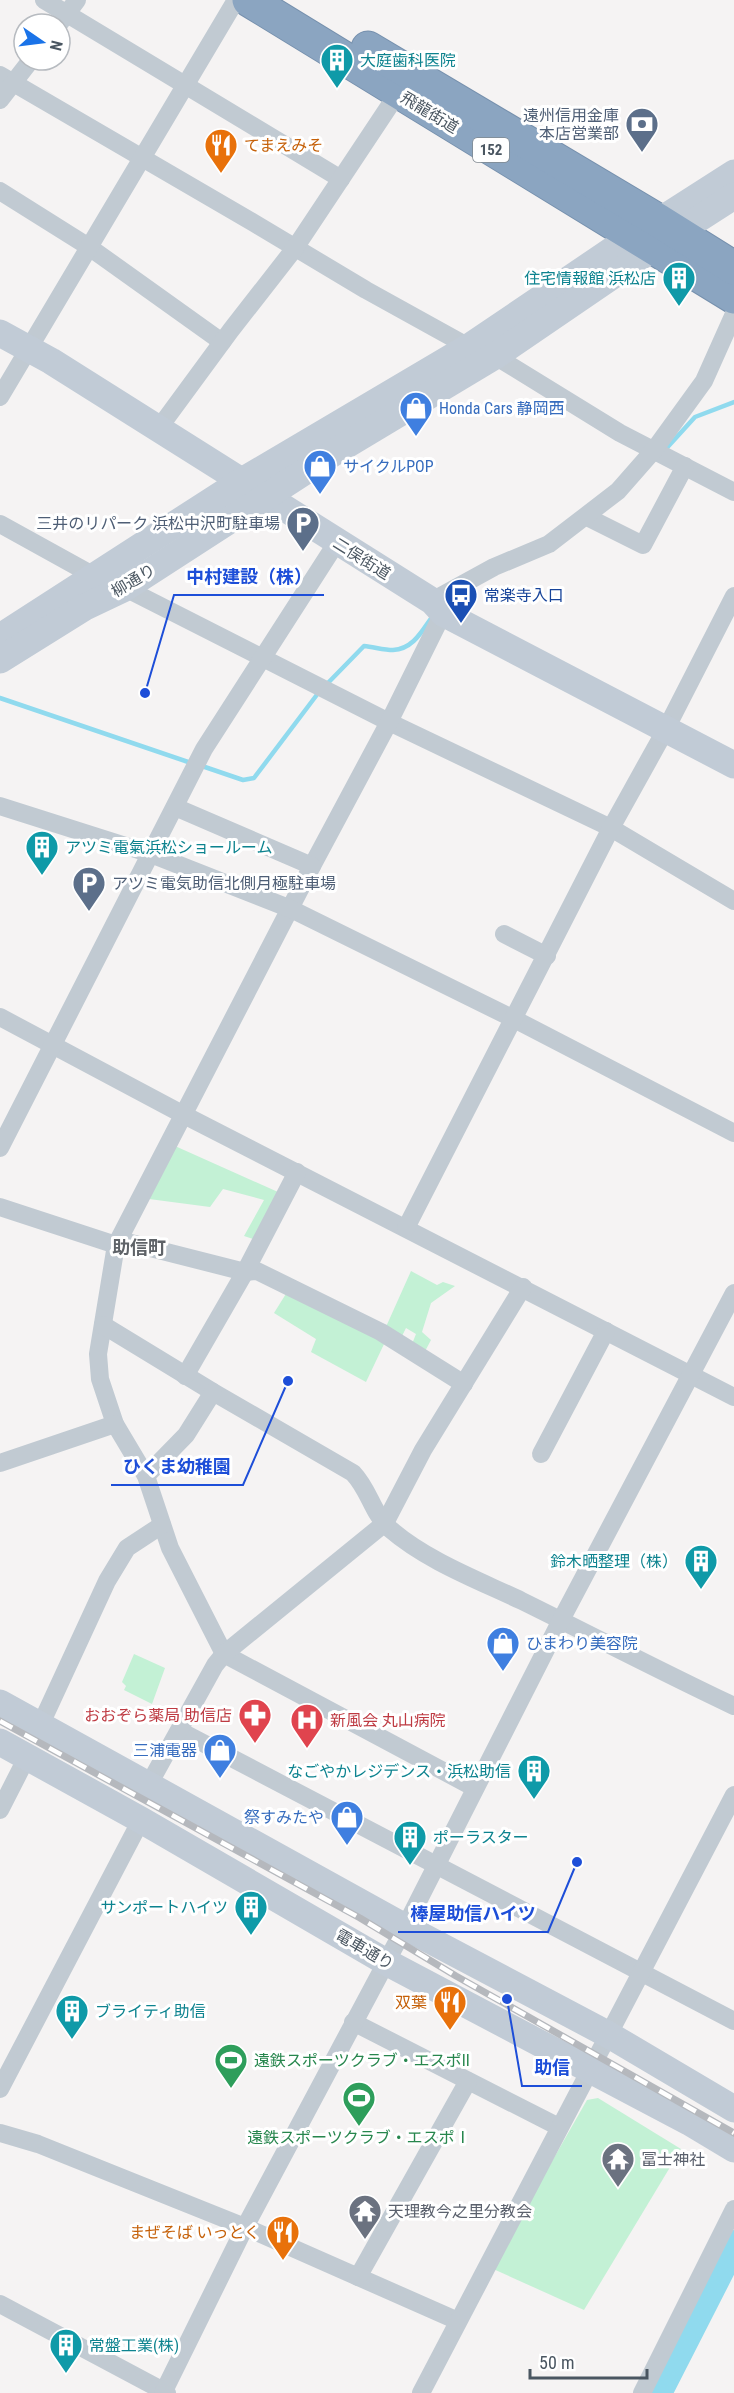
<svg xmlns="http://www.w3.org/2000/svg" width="734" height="2393" font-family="'Roboto Condensed','Noto Sans JP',sans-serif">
<rect width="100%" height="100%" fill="#f5f3f3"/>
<g fill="#c3f1d5">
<polygon points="175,1146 278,1192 253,1239 244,1236 264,1200 223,1189 210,1207 149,1199"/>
<polygon points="411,1271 437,1285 443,1282 455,1286 431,1303 422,1332 431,1340 423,1355 412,1344 416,1334 406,1328 400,1340 385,1329"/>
<polygon points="289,1289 385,1342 366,1382 311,1352 316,1339 274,1313"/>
<polygon points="134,1654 165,1668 152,1704 124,1690 126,1686 122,1682"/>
<polygon points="598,2098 681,2149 584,2310 491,2268 587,2100"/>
</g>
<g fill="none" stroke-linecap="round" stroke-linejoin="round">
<g stroke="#90daee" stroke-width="4.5">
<polyline points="664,451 695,417 734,402"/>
<path d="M325,686L364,646C374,647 384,650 393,650C413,649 422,631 432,617"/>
<polyline points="0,698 191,763"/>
<polyline points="199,765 243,780 254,778 319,692"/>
</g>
<polyline stroke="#90daee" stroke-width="28" points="658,2393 734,2244"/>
<defs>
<g id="highway">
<polyline points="249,0 734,297"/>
<polyline points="368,48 659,221 734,268"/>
</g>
</defs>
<use href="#highway" stroke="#7690ad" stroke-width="35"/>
<g stroke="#c1cad2" stroke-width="18">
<polyline points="44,0 341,179"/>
<polyline points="59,24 77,0"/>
<polyline points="0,75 254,223 366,290 469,347 495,356 620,433 734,492"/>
<polyline points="0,100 31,60"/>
<polyline points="0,191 89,247 222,342"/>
<polyline points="0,397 236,0"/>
<polyline points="159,428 231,330 295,248 398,93"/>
<polyline points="587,517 643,545 685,466"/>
<polyline points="0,524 96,577"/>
<polyline points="125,588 389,722 611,828 734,901"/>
<polyline points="432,601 494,567 549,544 618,491 654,450 704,381 734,314"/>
<polyline points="443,613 389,722 312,866 116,1245 98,1354 100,1379 115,1424 146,1476 170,1548 224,1654 475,1788"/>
<polyline points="0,806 151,854 291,909 514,1019 734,1133"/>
<polyline points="175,807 312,866"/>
<polyline points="504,934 547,956"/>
<polyline points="0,1017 184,1115 734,1397"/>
<polyline points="0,1148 204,749 337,542"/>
<polyline points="0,1207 116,1245"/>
<polyline points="406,1228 611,828 666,729 734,596"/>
<polyline points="119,1240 245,1272 257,1271 381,1332 464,1384"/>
<path d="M103,1325L213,1392L353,1473C370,1491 372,1513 390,1529C427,1561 478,1580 522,1601C593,1636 662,1672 734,1706"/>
<polyline points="185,1376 245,1272 297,1172"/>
<polyline points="541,1454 606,1331"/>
<polyline points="0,1463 115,1424"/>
<polyline points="146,1476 186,1435 213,1392"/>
<polyline points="40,1726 107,1581 127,1548 162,1525"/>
<polyline points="180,1731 734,2021"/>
<polyline points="148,1786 215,1665 224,1654 385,1523 423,1450 523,1287"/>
<polyline points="0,1810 27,1757"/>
<polyline points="353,2022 559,2127"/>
<polyline points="0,2089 141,1820"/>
<polyline points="0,2133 38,2144 245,2227 458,2321"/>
<polyline points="358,2277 468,2081"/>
<polyline points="0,2304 167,2393"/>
<polyline points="163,2393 245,2227 405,1927 561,1620 734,1293"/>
<polyline points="421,2393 734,1795"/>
<polyline points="642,2393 734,2209"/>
</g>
<g stroke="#c1cbd6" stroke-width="27">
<polyline points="0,333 51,361 432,601 443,613 734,765"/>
<polyline points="0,637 242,481 469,347 633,236 659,221 734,173"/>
<polyline points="0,660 85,607 125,588 335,452 495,356 653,248 734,196"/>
<polyline points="0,1703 405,1927 609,2035 734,2109"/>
<polyline points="0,1742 141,1820 386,1962 689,2122 734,2149"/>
</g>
<use href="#highway" stroke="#8ba5c1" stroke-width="33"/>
<defs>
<polyline id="rail" points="0,1721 360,1918 456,1976 734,2133"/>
</defs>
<use href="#rail" stroke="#b5b8bd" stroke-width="7"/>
<use href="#rail" stroke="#fff" stroke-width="4.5" stroke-dasharray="14" stroke-linecap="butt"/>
</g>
<defs>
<symbol id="building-pin" viewBox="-11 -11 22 30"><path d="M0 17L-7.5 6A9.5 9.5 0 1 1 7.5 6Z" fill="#0f9aa8" stroke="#fff"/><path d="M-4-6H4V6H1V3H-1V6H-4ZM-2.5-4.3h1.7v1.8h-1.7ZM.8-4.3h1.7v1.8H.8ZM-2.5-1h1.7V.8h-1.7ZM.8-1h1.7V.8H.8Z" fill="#fff"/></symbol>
<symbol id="bank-pin" viewBox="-11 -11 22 30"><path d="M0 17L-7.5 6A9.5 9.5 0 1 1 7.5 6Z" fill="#5c6f8a" stroke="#fff"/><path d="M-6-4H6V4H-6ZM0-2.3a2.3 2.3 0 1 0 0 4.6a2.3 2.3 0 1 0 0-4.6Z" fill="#fff"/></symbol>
<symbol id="restaurant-pin" viewBox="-11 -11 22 30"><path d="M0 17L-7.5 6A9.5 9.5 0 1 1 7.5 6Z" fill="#e8710a" stroke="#fff"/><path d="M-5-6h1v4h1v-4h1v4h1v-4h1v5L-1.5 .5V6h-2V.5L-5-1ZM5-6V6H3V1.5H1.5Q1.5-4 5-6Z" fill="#fff"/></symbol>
<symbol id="shop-pin" viewBox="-11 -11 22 30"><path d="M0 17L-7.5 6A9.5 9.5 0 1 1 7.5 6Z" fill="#3f7fe0" stroke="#fff"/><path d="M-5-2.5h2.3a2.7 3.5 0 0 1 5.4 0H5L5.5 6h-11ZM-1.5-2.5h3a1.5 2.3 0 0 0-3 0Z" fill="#fff"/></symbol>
<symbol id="parking-pin" viewBox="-11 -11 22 30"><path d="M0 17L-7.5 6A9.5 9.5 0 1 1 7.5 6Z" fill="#5c6f8a" stroke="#fff"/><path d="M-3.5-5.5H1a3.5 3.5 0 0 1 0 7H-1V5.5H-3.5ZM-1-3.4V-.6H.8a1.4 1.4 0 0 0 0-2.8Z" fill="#fff"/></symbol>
<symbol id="bus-pin" viewBox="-11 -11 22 30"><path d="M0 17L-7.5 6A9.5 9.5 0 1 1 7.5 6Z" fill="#1a4fb4" stroke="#fff"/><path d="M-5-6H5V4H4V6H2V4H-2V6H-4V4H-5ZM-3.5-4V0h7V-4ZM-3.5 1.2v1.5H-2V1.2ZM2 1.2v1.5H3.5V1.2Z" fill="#fff"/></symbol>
<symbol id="pharmacy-pin" viewBox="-11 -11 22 30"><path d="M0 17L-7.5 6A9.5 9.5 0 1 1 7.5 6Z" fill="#e0444e" stroke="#fff"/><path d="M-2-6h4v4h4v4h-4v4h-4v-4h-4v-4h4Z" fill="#fff"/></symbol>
<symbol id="hospital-pin" viewBox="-11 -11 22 30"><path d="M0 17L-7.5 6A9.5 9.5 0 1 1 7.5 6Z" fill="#e0444e" stroke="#fff"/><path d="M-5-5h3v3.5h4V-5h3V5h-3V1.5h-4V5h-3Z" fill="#fff"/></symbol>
<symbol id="stadium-pin" viewBox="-11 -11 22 30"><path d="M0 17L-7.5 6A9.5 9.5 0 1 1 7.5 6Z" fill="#2e9e5b" stroke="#fff"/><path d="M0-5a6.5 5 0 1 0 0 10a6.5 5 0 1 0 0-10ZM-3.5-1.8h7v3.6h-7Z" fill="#fff"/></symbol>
<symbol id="temple-pin" viewBox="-11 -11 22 30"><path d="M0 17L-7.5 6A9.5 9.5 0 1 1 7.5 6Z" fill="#6b7280" stroke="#fff"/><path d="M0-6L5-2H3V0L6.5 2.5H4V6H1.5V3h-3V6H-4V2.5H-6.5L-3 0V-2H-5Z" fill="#fff"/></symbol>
</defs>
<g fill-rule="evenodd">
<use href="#building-pin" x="318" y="41" width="38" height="52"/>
<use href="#bank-pin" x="623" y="105" width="38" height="52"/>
<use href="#restaurant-pin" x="202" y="126" width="38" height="52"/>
<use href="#building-pin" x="660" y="259" width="38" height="52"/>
<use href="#shop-pin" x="397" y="389" width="38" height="52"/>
<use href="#shop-pin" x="301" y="447" width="38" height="52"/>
<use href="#parking-pin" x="284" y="504" width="38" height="52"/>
<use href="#bus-pin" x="442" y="576" width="38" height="52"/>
<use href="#building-pin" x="23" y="828" width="38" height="52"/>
<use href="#parking-pin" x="70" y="864" width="38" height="52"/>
<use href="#building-pin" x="682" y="1542" width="38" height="52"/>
<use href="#shop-pin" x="484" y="1624" width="38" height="52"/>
<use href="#pharmacy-pin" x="236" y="1696" width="38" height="52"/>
<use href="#hospital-pin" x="288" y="1701" width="38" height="52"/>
<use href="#shop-pin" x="201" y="1731" width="38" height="52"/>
<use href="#building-pin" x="515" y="1752" width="38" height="52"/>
<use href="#shop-pin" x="328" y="1798" width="38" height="52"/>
<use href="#building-pin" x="391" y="1818" width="38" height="52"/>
<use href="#building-pin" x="232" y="1888" width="38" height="52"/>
<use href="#restaurant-pin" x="431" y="1983" width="38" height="52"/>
<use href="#building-pin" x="53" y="1992" width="38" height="52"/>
<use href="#stadium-pin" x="212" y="2041" width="38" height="52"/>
<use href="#stadium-pin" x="340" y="2079" width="38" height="52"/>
<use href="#temple-pin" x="599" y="2140" width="38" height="52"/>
<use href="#temple-pin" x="346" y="2192" width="38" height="52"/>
<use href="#restaurant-pin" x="264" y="2213" width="38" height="52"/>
<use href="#building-pin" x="47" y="2326" width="38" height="52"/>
</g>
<g text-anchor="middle" stroke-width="6" stroke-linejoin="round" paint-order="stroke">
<rect fill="#fff" stroke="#808990" stroke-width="1.5" x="473" y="138" width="36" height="24" rx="4.5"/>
<g font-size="15" font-weight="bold" fill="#4a5661">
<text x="491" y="155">152</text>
</g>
<g font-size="16" fill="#0d838f" stroke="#fff" text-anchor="start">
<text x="360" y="66">大庭歯科医院</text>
<text x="656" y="284" text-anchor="end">住宅情報館 浜松店</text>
<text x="65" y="853">アツミ電氣浜松ショールーム</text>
<text x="678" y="1567" text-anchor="end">鈴木晒整理（株）</text>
<text x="511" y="1777" text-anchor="end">なごやかレジデンス・浜松助信</text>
<text x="433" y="1843">ポーラスター</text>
<text x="228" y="1913" text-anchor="end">サンポートハイツ</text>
<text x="95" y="2017">ブライティ助信</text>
<text x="89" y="2351">常盤工業(株)</text>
</g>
<g font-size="16" fill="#4a5661" stroke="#fff">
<text transform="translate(430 112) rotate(31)" y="6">飛龍街道</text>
<text transform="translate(362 558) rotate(32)" y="6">二俣街道</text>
<text transform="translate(133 580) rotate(-31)" y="6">柳通り</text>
<text transform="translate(365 1949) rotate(30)" y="6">電車通り</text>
</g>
<g font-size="16" fill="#4e5e75" stroke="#fff" text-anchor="end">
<text x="619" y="121">遠州信用金庫<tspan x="619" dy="18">本店営業部</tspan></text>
<text x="280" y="529">三井のリパーク 浜松中沢町駐車場</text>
<text x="112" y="889" text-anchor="start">アツミ電気助信北側月極駐車場</text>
</g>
<g font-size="16" fill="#c56008" stroke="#fff" text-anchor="end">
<text x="244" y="151" text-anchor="start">てまえみそ</text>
<text x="427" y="2008">双葉</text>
<text x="260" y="2238">まぜそば いっとく</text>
</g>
<g font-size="16" fill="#366cbe" stroke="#fff" text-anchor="start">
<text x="439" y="414">Honda Cars 静岡西</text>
<text x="343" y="472">サイクルPOP</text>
<text x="526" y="1649">ひまわり美容院</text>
<text x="197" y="1756" text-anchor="end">三浦電器</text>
<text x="324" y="1823" text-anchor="end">祭すみたや</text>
</g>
<g font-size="16" fill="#164399" stroke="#fff" text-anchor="start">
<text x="484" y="601">常楽寺入口</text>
</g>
<g font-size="16" fill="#be3a42" stroke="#fff" text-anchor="end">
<text x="232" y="1721">おおぞら薬局 助信店</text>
<text x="330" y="1726" text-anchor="start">新風会 丸山病院</text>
</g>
<g font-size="16" fill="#27864d" stroke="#fff" text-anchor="start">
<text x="254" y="2066">遠鉄スポーツクラブ・エスポII</text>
<text x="359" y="2143" text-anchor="middle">遠鉄スポーツクラブ・エスポⅠ</text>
</g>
<g font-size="16" fill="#5b616d" stroke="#fff" text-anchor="start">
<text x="641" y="2165">冨士神社</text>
<text x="388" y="2217">天理教今之里分教会</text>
</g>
<g font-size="18" font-weight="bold" fill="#5f6368" stroke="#fff">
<text x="139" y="1254">助信町</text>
</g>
</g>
<path fill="none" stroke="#1d4ed8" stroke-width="2" d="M145 693L174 595H324M288 1381L243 1485H111M577 1862L548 1932H398M507 1999L522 2086H582"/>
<g fill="#1d4ed8" stroke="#fff" stroke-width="2">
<circle cx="145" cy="693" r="6"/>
<circle cx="288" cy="1381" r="6"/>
<circle cx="577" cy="1862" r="6"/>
<circle cx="507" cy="1999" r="6"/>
</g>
<g font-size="18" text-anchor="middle" font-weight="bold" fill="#1d4ed8" stroke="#fff" stroke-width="6" stroke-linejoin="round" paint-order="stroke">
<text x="249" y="583">中村建設（株）</text>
<text x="177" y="1473">ひくま幼稚園</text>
<text x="473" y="1920">棒屋助信ハイツ</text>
<text x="552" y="2074">助信</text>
</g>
<g transform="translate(42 42) rotate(104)"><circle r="28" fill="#ffffff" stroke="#b7bbc0" stroke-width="1.5"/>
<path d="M0-4.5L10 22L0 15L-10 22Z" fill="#1a73e8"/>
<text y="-9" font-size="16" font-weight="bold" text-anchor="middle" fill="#4a5661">N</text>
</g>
<path d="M530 2369v9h117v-9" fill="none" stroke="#4a5661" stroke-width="3"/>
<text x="539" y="2369" font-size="18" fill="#4a5661" stroke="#ffffff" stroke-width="4.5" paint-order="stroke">50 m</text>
</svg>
